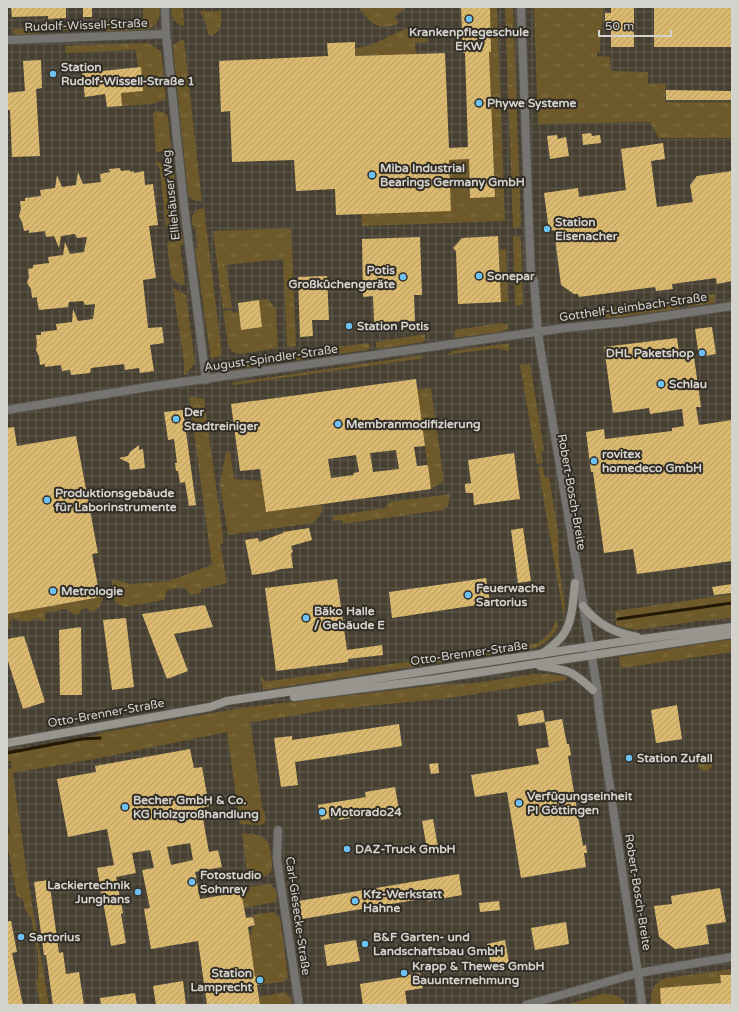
<svg xmlns="http://www.w3.org/2000/svg" width="739" height="1012" font-family="'Varela Round',sans-serif">
<defs>
<pattern id="industrial-grid" width="8" height="8" patternUnits="userSpaceOnUse"><rect width="8" height="8" fill="#474032"/><path d="M0 4h8M4 0v8" fill="none" stroke="#615b4e"/></pattern>
<pattern id="grass-tufts" width="24" height="20" patternUnits="userSpaceOnUse"><rect width="24" height="20" fill="#6d5929"/><path d="M3 7l-1-3M5 7V3M7 7l1-3M15 17l-1-3M17 17v-4M19 17l1-3" fill="none" stroke="#817047"/></pattern>
<pattern id="building-hatch" width="6" height="6" patternUnits="userSpaceOnUse"><rect width="6" height="6" fill="#dbba6f"/><path d="M-1 1l2-2M0 6l6-6M5 7l2-2" fill="none" stroke="#b49b63"/></pattern>
</defs>
<rect width="100%" height="100%" fill="#3b372f"/>
<rect fill="url(#industrial-grid)" x="7" y="7" width="725" height="998"/>
<g fill="url(#grass-tufts)">
<path d="M143,7H160C161,38 129,31 107,32L105,29V21L143,19Z"/>
<path d="M171,7H183L184,26C174,24 171,16 171,7Z"/>
<path d="M358,7H407L394,17L399,23C378,33 370,22 358,7Z"/>
<polygon points="488,7 497,7 505,221 362,226 361,214 451,210 449,160 469,159 470,197 495,197 489,52 491,51 490,8"/>
<polygon points="505,7 513,7 521,226 519,228 513,228"/>
<polygon points="534,7 603,7 603,16 601,29 600,52 597,53 597,56 610,57 611,71 648,72 648,84 666,84 665,102 732,102 732,138 659,138 650,122 538,124"/>
<path d="M200,11H221C221,24 223,28 212,36L208,34L205,20Z"/>
<polygon points="98,26 98,29 49,31 48,28"/>
<polygon points="39,28 39,35 15,36 12,29"/>
<path d="M409,28C418,29 426,34 429,42L415,43L416,54L355,56V48C376,47 390,33 409,28Z"/>
<polygon points="184,40 202,202 191,199 188,194 173,46 179,41"/>
<polygon points="148,43 159,50 160,50 161,52 166,99 152,104 122,106 121,93 143,90 141,67 138,67 136,50 66,53 65,46"/>
<polygon points="156,111 163,112 168,116 171,149 168,151 156,152 153,114"/>
<polygon points="156,161 168,166 174,171 179,212 173,223 166,228 160,169 157,165"/>
<path d="M204,208L222,355L211,359L195,248H198L195,226H192C191,216 193,210 204,208Z"/>
<polygon points="291,228 296,346 287,347 283,259 226,265 232,308 223,309 213,231"/>
<polygon points="177,232 182,233 184,244 180,245 185,284 182,285 173,280 171,276 167,244"/>
<polygon points="513,236 520,237 521,239 523,304 515,307"/>
<polygon points="506,249 508,302 501,302 499,250"/>
<polygon points="173,288 186,295 195,363 185,375 184,375 184,363"/>
<polygon points="715,294 715,303 688,307 686,298"/>
<polygon points="268,299 276,309 278,348 240,354 232,352 228,344 223,311 232,310 233,313 239,312 241,330 262,327 259,300"/>
<polygon points="677,299 678,309 610,318 604,317 601,314 600,310"/>
<polygon points="500,323 508,325 508,329 500,332 454,338 455,330"/>
<polygon points="425,334 425,339 423,342 379,349 376,347 376,342"/>
<polygon points="369,343 370,347 368,350 330,355 329,348"/>
<polygon points="504,344 509,344 509,351 497,348 447,355 453,351"/>
<polygon points="315,350 316,354 315,357 294,361 288,354"/>
<polygon points="279,356 273,364 231,370 230,362"/>
<polygon points="417,356 425,358 233,385 231,383"/>
<polygon points="530,364 544,450 541,451 543,463 537,464 520,365"/>
<polygon points="431,388 444,481 431,489 417,390"/>
<polygon points="189,396 204,399 223,536 223,543 220,544 227,583 201,589 201,593 191,595 184,587 167,590 164,600 124,607 115,602 111,579 131,584 169,581 212,565"/>
<polygon points="226,452 230,452 234,479 262,481 266,512 322,505 323,511 313,523 228,535 220,484"/>
<polygon points="543,466 544,476 545,476 545,478 549,477 558,531 559,565 565,607 564,618 538,467"/>
<polygon points="450,494 448,506 443,510 343,524 342,520 333,521 333,516 385,508 390,502"/>
<polygon points="732,594 732,618 706,620 636,630 626,628 616,625 615,611"/>
<path d="M103,596C102,603 99,610 92,612L86,608L81,610L79,614C73,616 71,612 66,609L60,610L55,612L48,611L44,615L47,621H41L36,618C27,624 21,621 12,618L9,623L11,628L7,629V614Z"/>
<path d="M556,616L558,627C552,637 545,644 535,648L263,690L260,675L265,681H270L536,644C546,638 556,628 556,616Z"/>
<polygon points="732,639 732,652 621,668 619,657"/>
<polygon points="534,674 551,674 567,677 566,680 449,698 327,710 254,722 250,721 262,807 265,814 266,821 263,824 260,825 240,824 227,732 94,759 13,773 27,874 49,1005 40,1005 36,982 38,979 38,956 31,918 25,910 23,899 17,896 7,844 7,836 10,832 7,818 7,769 12,768 11,761 7,762 7,752 84,738 106,732 247,707 438,685 468,684"/>
<circle cx="705" cy="764" r="7"/>
<path d="M242,833C249,834 260,834 265,839C271,844 275,869 269,874C264,877 254,877 248,878Z"/>
<path d="M269,884C276,887 279,896 275,902L244,908L241,892L250,891L249,887Z"/>
<polygon points="273,912 280,918 288,977 286,980 282,982 263,984 262,976 255,977 249,934 252,933 252,928 255,925 253,915"/>
<path d="M732,969V975L720,976L721,983L660,988L661,1005H651C650,992 653,983 666,978Z"/>
<polygon points="285,992 291,999 292,1005 260,1005 259,997"/>
</g>
<path fill="#6d5929" d="M602,994C613,993 621,996 627,1005H566Z"/>
<g fill="none" stroke-linecap="round" stroke-linejoin="round">
<g stroke="#231903" stroke-width="3">
<polyline points="618,619 732,603"/>
<polyline points="7,753 82,739 100,738"/>
</g>
</g>
<g fill="url(#building-hatch)" fill-rule="evenodd">
<polygon points="11,7 66,7 66,18 48,19 48,16 12,17"/>
<rect x="83" y="7" width="9" height="10"/>
<polygon points="463,7 490,7 491,52 489,52 495,197 470,198 469,159 449,160 451,211 336,215 335,189 296,191 294,160 232,162 230,111 221,112 219,61 328,56 327,43 331,43 355,42 355,56 445,53 449,148 468,147 465,53 463,53 461,8 463,8"/>
<polygon points="611,7 634,7 634,47 611,47 611,24 605,24 605,13 611,13"/>
<rect x="654" y="7" width="78" height="40"/>
<polygon points="41,60 42,88 36,89 40,156 12,157 10,110 7,110 7,93 25,91 23,61"/>
<polygon points="141,67 143,91 121,93 122,106 107,107 105,94 85,97 82,73"/>
<polygon points="666,90 732,91 732,100 666,100"/>
<polygon points="591,133 592,136 600,135 601,143 583,145 582,134"/>
<polygon points="557,135 558,139 566,137 569,156 550,159 547,136"/>
<polygon points="663,143 665,159 651,161 657,207 693,202 690,185 697,176 732,171 732,281 717,284 716,278 672,284 673,289 656,291 655,287 579,297 578,294 574,294 561,285 554,230 549,231 544,193 578,188 579,197 626,190 621,149"/>
<polygon points="120,168 121,171 130,170 130,172 134,171 134,173 144,171 145,185 153,184 158,225 149,226 156,278 143,280 148,328 162,327 164,343 150,345 154,371 140,373 139,368 125,370 124,364 91,368 90,373 71,375 70,370 62,371 61,365 45,367 45,364 40,365 39,356 36,350 37,344 36,335 41,335 41,332 57,330 56,324 72,322 73,309 78,321 93,319 95,304 85,305 83,301 69,302 68,307 39,310 37,300 37,297 32,298 31,289 27,283 29,277 28,269 33,268 33,265 49,263 48,257 63,255 65,242 70,254 84,252 87,237 77,238 75,234 61,236 59,248 54,236 46,237 45,231 29,233 29,230 24,231 22,222 19,216 21,209 20,201 25,201 25,198 41,196 40,190 55,188 57,175 62,187 76,185 78,172 83,184 101,182 100,174 110,172 109,169"/>
<polygon points="498,236 501,302 458,304 456,251 453,248 462,238"/>
<polygon points="420,237 422,295 414,295 415,321 374,322 373,296 363,297 362,239"/>
<polygon points="327,276 329,320 312,320 313,336 300,337 298,277"/>
<polygon points="259,300 262,327 241,330 238,303"/>
<polygon points="712,327 716,354 699,357 695,329"/>
<polygon points="677,338 680,359 694,357 701,407 696,407 699,425 732,420 732,561 637,574 633,549 604,553 593,472 591,472 586,432 604,429 605,439 672,431 672,428 684,426 682,409 650,414 649,408 613,413 604,347"/>
<path d="M416,379L425,446L414,447L417,466L428,465L431,489L266,512L260,469L240,471L231,404ZM396,450L399,469L373,472L370,453ZM356,455L359,472L353,473L354,475L331,478L328,459Z"/>
<polygon points="183,410 196,505 189,506 185,482 180,483 178,471 176,471 175,463 177,463 174,439 168,440 164,412"/>
<polygon points="14,427 17,446 76,436 98,553 92,554 100,597 7,614 7,428"/>
<polygon points="139,445 139,450 143,449 145,468 130,470 129,463 119,458 128,456 130,452"/>
<polygon points="514,453 520,499 474,505 473,493 466,493 465,488 465,484 471,483 468,460"/>
<polygon points="309,528 312,540 291,546 293,552 291,553 293,568 281,569 271,572 252,575 245,540 258,538 259,542 283,533 283,532"/>
<polygon points="523,528 531,581 518,583 511,530"/>
<polygon points="486,578 490,603 392,618 389,592"/>
<polygon points="337,579 347,650 382,645 383,655 348,659 348,662 276,671 265,588"/>
<polygon points="732,584 732,593 714,595 712,587"/>
<polygon points="205,605 213,627 174,634 188,671 167,679 142,614"/>
<polygon points="126,618 134,687 112,690 103,620"/>
<polygon points="81,627 82,695 60,695 59,630"/>
<polygon points="24,636 45,702 23,709 7,658 7,639"/>
<polygon points="677,705 682,739 656,743 651,710"/>
<polygon points="543,710 545,722 519,726 517,715"/>
<polygon points="562,719 567,744 569,744 571,755 568,756 583,846 586,845 587,853 584,853 586,867 521,878 507,792 475,797 471,775 539,764 536,749 549,747 545,722"/>
<polygon points="399,724 402,746 295,762 298,785 281,787 274,738 292,736 292,740"/>
<path d="M190,749L194,768L202,767L209,806L201,808L209,852L218,850L222,867L195,872L200,899L241,892L246,918L253,917L255,925L248,927L255,977L262,976L263,984L257,985L260,1005H207L198,941L151,949L144,909L150,908L142,870L154,868L150,850L132,853L136,873L116,877L123,913L121,914L126,943L111,946L97,868L114,865L107,829L68,837L57,779L96,772L95,766ZM190,843L193,860L171,865L167,847Z"/>
<polygon points="438,763 439,773 431,774 429,764"/>
<polygon points="395,787 399,810 339,820 339,817 321,820 318,805 366,797 365,792"/>
<polygon points="433,819 438,847 427,849 422,821"/>
<polygon points="459,874 462,895 428,901 427,898 302,919 299,901"/>
<polygon points="49,880 59,953 63,952 66,974 79,972 84,1005 53,1005 46,955 44,955 34,882"/>
<polygon points="720,888 726,922 706,925 709,944 675,949 659,937 654,906 672,904 671,896"/>
<polygon points="499,901 500,910 480,912 479,903"/>
<polygon points="7,921 11,921 17,952 12,953 23,1005 7,1005"/>
<polygon points="566,922 569,944 535,950 531,928"/>
<polygon points="356,940 360,961 327,966 324,945"/>
<polygon points="505,940 509,963 491,967 487,944"/>
<polygon points="420,973 423,988 405,991 407,1005 363,1005 360,984 403,977 402,976"/>
<polygon points="720,975 732,975 732,1005 661,1005 660,988 721,983"/>
<polygon points="183,981 186,1005 156,1005 153,986"/>
<polygon points="135,993 137,1005 101,1005 100,998"/>
</g>
<g fill="none" stroke-linecap="round" stroke-linejoin="round">
<defs>
<g id="street">
<polyline points="165,7 166,34 184,206 206,380"/>
<polyline points="521,7 531,278"/>
<polyline points="7,40 166,34"/>
<polyline points="532,274 534,281 538,332 541,353 597,688 599,711 624,884 638,973 642,1005"/>
<polyline points="7,410 148,387 565,328 624,322 732,306"/>
<polyline points="278,830 277,859 299,1005"/>
<polyline points="526,1005 638,973 732,957"/>
</g>
<g id="secondary">
<path d="M583,606C598,625 615,633 637,637"/>
<path d="M542,654C550,648 559,642 565,632C573,618 573,599 575,583"/>
<path d="M540,666C568,670 572,670 593,690"/>
<polyline points="294,697 436,679 732,634"/>
<polyline points="7,743 210,707 227,701 619,642 732,627"/>
</g>
</defs>
<use href="#street" stroke="#57534b" stroke-width="10"/>
<use href="#secondary" stroke="#57534b" stroke-width="10"/>
<use href="#street" stroke="#767470" stroke-width="8"/>
<use href="#secondary" stroke="#98958e" stroke-width="8"/>
</g>
<g fill="#6ec2f3" stroke="#312d25" stroke-width="1.5">
<circle cx="469" cy="19" r="4"/>
<circle cx="53" cy="74" r="4"/>
<circle cx="479" cy="103" r="4"/>
<circle cx="372" cy="175" r="4"/>
<circle cx="547" cy="229" r="4"/>
<circle cx="479" cy="276" r="4"/>
<circle cx="403" cy="277" r="4"/>
<circle cx="349" cy="326" r="4"/>
<circle cx="702" cy="353" r="4"/>
<circle cx="661" cy="384" r="4"/>
<circle cx="176" cy="419" r="4"/>
<circle cx="338" cy="424" r="4"/>
<circle cx="594" cy="461" r="4"/>
<circle cx="47" cy="500" r="4"/>
<circle cx="53" cy="591" r="4"/>
<circle cx="468" cy="595" r="4"/>
<circle cx="306" cy="618" r="4"/>
<circle cx="629" cy="758" r="4"/>
<circle cx="519" cy="803" r="4"/>
<circle cx="125" cy="807" r="4"/>
<circle cx="322" cy="812" r="4"/>
<circle cx="347" cy="849" r="4"/>
<circle cx="192" cy="882" r="4"/>
<circle cx="138" cy="892" r="4"/>
<circle cx="355" cy="901" r="4"/>
<circle cx="21" cy="937" r="4"/>
<circle cx="365" cy="944" r="4"/>
<circle cx="404" cy="973" r="4"/>
<circle cx="260" cy="980" r="4"/>
</g>
<g text-anchor="middle" stroke-width="4" stroke-linejoin="round" paint-order="stroke">
<g font-size="12" fill="#d4d2cd" stroke="#312d25">
<text transform="translate(86 25) rotate(-2)" y="4">Rudolf-Wissell-Straße</text>
<text transform="translate(171 195) rotate(-96)" y="4">Elliehäuser Weg</text>
<text transform="translate(633 307) rotate(-8)" y="4">Gotthelf-Leimbach-Straße</text>
<text transform="translate(271 358) rotate(-8)" y="4">August-Spindler-Straße</text>
<text transform="translate(572 492) rotate(80)" y="4">Robert-Bosch-Breite</text>
<text transform="translate(469 653) rotate(-8)" y="4">Otto-Brenner-Straße</text>
<text transform="translate(106 713) rotate(-10)" y="4">Otto-Brenner-Straße</text>
<text transform="translate(638 892) rotate(81)" y="4">Robert-Bosch-Breite</text>
<text transform="translate(298 916) rotate(82)" y="4">Carl-Giesecke-Straße</text>
</g>
<g font-size="12" font-weight="bold" fill="#d4d2cd" stroke="#312d25" text-anchor="start">
<text x="469" y="36" text-anchor="middle">Krankenpflegeschule<tspan x="469" dy="14">EKW</tspan></text>
<text x="61" y="71">Station<tspan x="61" dy="14">Rudolf-Wissell-Straße 1</tspan></text>
<text x="487" y="107">Phywe Systeme</text>
<text x="380" y="172">Miba Industrial<tspan x="380" dy="14">Bearings Germany GmbH</tspan></text>
<text x="555" y="226">Station<tspan x="555" dy="14">Eisenacher</tspan></text>
<text x="395" y="274" text-anchor="end">Potis<tspan x="395" dy="14">Großküchengeräte</tspan></text>
<text x="487" y="280">Sonepar</text>
<text x="357" y="330">Station Potis</text>
<text x="694" y="357" text-anchor="end">DHL Paketshop</text>
<text x="669" y="388">Schlau</text>
<text x="184" y="416">Der<tspan x="184" dy="14">Stadtreiniger</tspan></text>
<text x="346" y="428">Membranmodifizierung</text>
<text x="602" y="458">rovitex<tspan x="602" dy="14">homedeco GmbH</tspan></text>
<text x="55" y="497">Produktionsgebäude<tspan x="55" dy="14">für Laborinstrumente</tspan></text>
<text x="476" y="592">Feuerwache<tspan x="476" dy="14">Sartorius</tspan></text>
<text x="61" y="595">Metrologie</text>
<text x="314" y="615">Bäko Halle<tspan x="314" dy="14">/ Gebäude E</tspan></text>
<text x="637" y="762">Station Zufall</text>
<text x="527" y="800">Verfügungseinheit<tspan x="527" dy="14">PI Göttingen</tspan></text>
<text x="133" y="804">Becher GmbH &amp; Co.<tspan x="133" dy="14">KG Holzgroßhandlung</tspan></text>
<text x="330" y="816">Motorado24</text>
<text x="355" y="853">DAZ-Truck GmbH</text>
<text x="200" y="879">Fotostudio<tspan x="200" dy="14">Sohnrey</tspan></text>
<text x="130" y="889" text-anchor="end">Lackiertechnik<tspan x="130" dy="14">Junghans</tspan></text>
<text x="363" y="898">Kfz-Werkstatt<tspan x="363" dy="14">Hahne</tspan></text>
<text x="29" y="941">Sartorius</text>
<text x="373" y="941">B&amp;F Garten- und<tspan x="373" dy="14">Landschaftsbau GmbH</tspan></text>
<text x="412" y="970">Krapp &amp; Thewes GmbH<tspan x="412" dy="14">Bauunternehmung</tspan></text>
<text x="252" y="977" text-anchor="end">Station<tspan x="252" dy="14">Lamprecht</tspan></text>
</g>
</g>
<rect width="739" height="1012" fill="none" stroke="#d4d2cd" stroke-width="16"/>
<path d="M599 30v6h72v-6" fill="none" stroke="#d4d2cd" stroke-width="2"/>
<text x="605" y="30" font-size="12" fill="#d4d2cd" stroke="#312d25" stroke-width="3" paint-order="stroke">50 m</text>
</svg>
